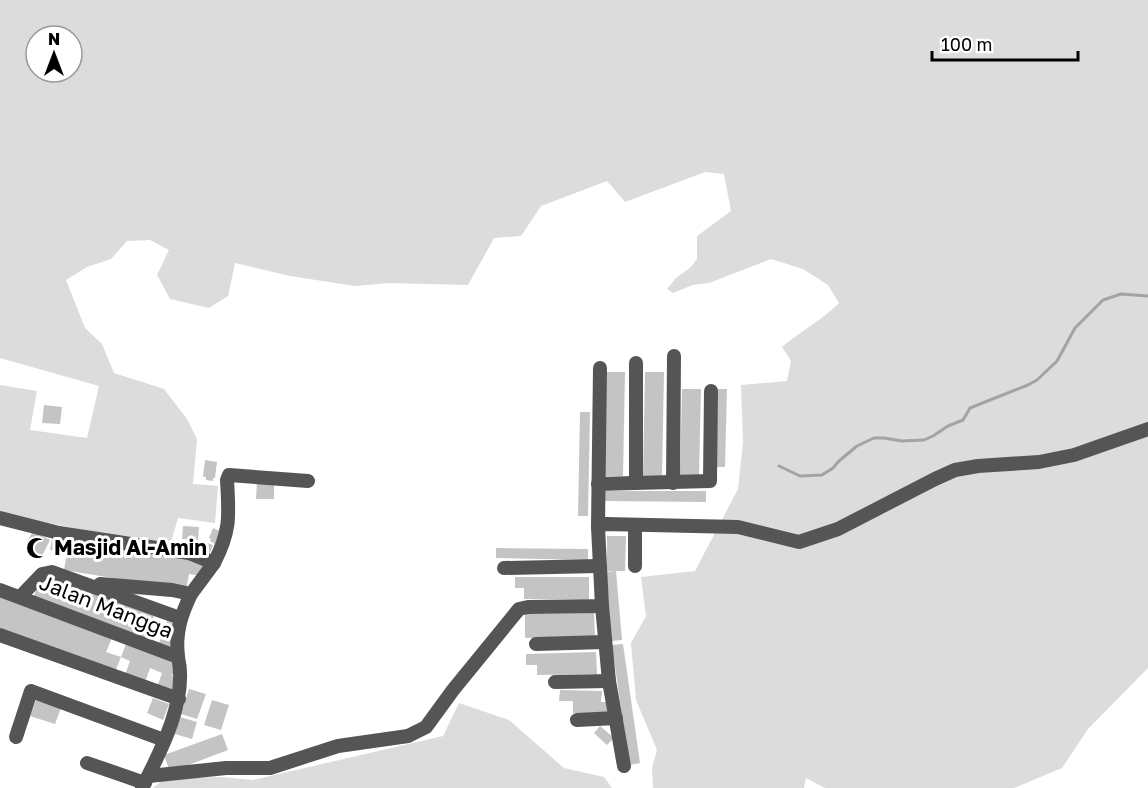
<svg xmlns="http://www.w3.org/2000/svg" width="1148" height="788" font-family="'Golos Text',sans-serif">
<rect width="100%" height="100%" fill="#fff"/>
<g fill="#dcdcdc" fill-rule="evenodd">
<path d="M0,0H1148V668L1088,729L1062,768L1014,788H825L806,778L804,788H653L652,768L657,750L636,700L631,643L646,616L641,577L695,571L738,489L743,442L741,385L787,381L791,361L782,347C801,331 822,320 839,303L828,285L803,269L771,259L709,283L693,285L673,293L667,289L676,278L691,267L697,259V236L731,211L724,174L705,172L625,202L607,181L541,206L521,236L494,238L468,285L389,283L355,286L290,276L235,263L228,296L209,308L170,299L157,275L169,250L150,240L127,241L111,259L87,267L66,280L85,328L102,344L114,373L164,389L187,419L197,439L193,484L218,486L215,523L178,518L170,546L0,514V385L37,391L30,430L87,438L99,386L0,358ZM36,36H72V72H36Z"/>
<polygon points="459,703 509,720 564,768 604,777 612,788 153,788 163,780 185,778 221,777 253,780 443,736"/>
</g>
<g fill="none" stroke-linecap="round" stroke-linejoin="round">
<polyline stroke="#a3a3a3" stroke-width="3" points="779,466 800,476 822,475 833,468 839,461 857,446 874,438 884,438 902,441 924,440 933,436 948,426 963,420 970,408 1028,385 1037,380 1057,361 1075,328 1103,300 1121,294 1148,296"/>
</g>
<g fill="#c4c4c4">
<polygon points="606,372 625,372 623,476 604,476"/>
<polygon points="645,372 664,372 662,476 643,476"/>
<polygon points="682,389 701,389 699,476 680,476"/>
<polygon points="717,389 727,389 725,467 716,467"/>
<polygon points="44,405 62,407 60,424 42,423"/>
<polygon points="580,412 590,412 588,516 578,516"/>
<polygon points="205,460 217,462 215,478 213,478 213,481 206,480 206,477 203,477"/>
<polygon points="257,480 274,481 274,499 256,499"/>
<polygon points="603,491 706,491 706,502 603,501"/>
<polygon points="183,526 199,527 198,540 193,540 193,544 186,544 186,539 182,539"/>
<polygon points="213,528 220,531 215,544 210,541 211,539 209,538"/>
<polygon points="33,531 50,540 41,558 27,551 31,544 27,542"/>
<polygon points="53,533 204,562 201,576 189,574 186,590 64,570 67,553 50,550"/>
<polygon points="607,536 626,536 625,571 607,571"/>
<polygon points="205,542 213,545 209,555 201,552"/>
<polygon points="496,548 588,549 588,560 496,558"/>
<polygon points="616,571 622,640 612,641 605,572"/>
<polygon points="515,577 589,577 589,599 524,599 524,588 515,588"/>
<polygon points="50,578 154,616 146,638 34,597 37,586 45,589"/>
<polygon points="0,597 112,638 106,652 121,657 115,672 0,629"/>
<polygon points="594,613 595,637 525,638 525,614"/>
<polygon points="167,621 174,624 170,635 177,638 173,648 159,643"/>
<polygon points="126,644 177,662 172,676 180,679 174,694 157,687 162,673 150,668 145,683 125,675 130,661 121,657"/>
<polygon points="623,644 640,763 629,765 612,645"/>
<polygon points="596,652 597,674 537,675 537,665 526,665 526,654"/>
<polygon points="189,689 206,694 197,719 181,714"/>
<polygon points="560,690 602,691 601,702 607,702 607,713 573,713 573,701 559,701"/>
<polygon points="153,698 169,704 163,720 147,713"/>
<polygon points="36,700 61,708 55,724 30,716"/>
<polygon points="212,700 229,705 221,730 204,725"/>
<polygon points="180,717 197,722 192,739 175,734"/>
<polygon points="600,726 614,738 607,745 594,733"/>
<polygon points="222,734 228,750 170,772 164,755"/>
</g>
<g fill="none" stroke-linecap="round" stroke-linejoin="round">
<g stroke="#555" stroke-width="14">
<polyline points="636,483 636,363"/>
<polyline points="673,483 674,356"/>
<polyline points="598,484 710,481 711,391"/>
<polyline points="0,518 59,533 189,553 214,563 191,594"/>
<polyline points="635,525 635,566"/>
<polyline points="598,527 600,368"/>
<path d="M214,563C231,530 229,516 227,480L229,475L308,481"/>
<polyline points="504,568 598,566"/>
<path d="M100,584L172,590L191,594C181,615 175,633 178,657"/>
<path d="M0,590L178,657C188,699 161,751 142,788"/>
<polyline points="20,597 42,574 52,572 180,618"/>
<polyline points="602,606 609,681 624,766"/>
<polyline points="0,635 179,699"/>
<polyline points="536,644 605,642"/>
<polyline points="555,682 609,681"/>
<polyline points="577,720 616,718"/>
<polyline points="16,737 31,691 164,740"/>
<polyline points="87,763 145,783"/>
<polyline points="149,776 226,768 270,768 338,746 408,736 426,727 453,690 519,609 528,607 602,606 598,527 605,524 738,527 799,542 838,529 935,479 955,470 978,466 1039,462 1074,455 1148,429"/>
</g>
</g>
<defs>
<symbol id="mosque-bare" viewBox="-9 -9 18 18"><path d="M3.5-4.9A6 6 0 1 0 3.5 4.9A5 5 0 1 1 3.5-4.9Z" fill="#000" stroke="#fff" stroke-width="2.5" paint-order="stroke"/></symbol>
</defs>
<g fill-rule="evenodd">
<use href="#mosque-bare" x="22" y="533" width="30" height="30"/>
</g>
<g text-anchor="middle" stroke-width="6" stroke-linejoin="round" paint-order="stroke">
<g font-size="21" font-weight="bold" fill="#000" stroke="#fff" text-anchor="start">
<text x="54" y="555">Masjid Al-Amin</text>
</g>
<g font-size="21" fill="#000" stroke="#fff">
<text transform="translate(106 607) rotate(21)" y="7">Jalan Mangga</text>
</g>
</g>
<g transform="translate(54 54)"><circle r="28" fill="#ffffff" stroke="#999999" stroke-width="1.5"/>
<path d="M0-4.5L10 22L0 15L-10 22Z" fill="#000000"/>
<text y="-9" font-size="16" font-weight="bold" text-anchor="middle" fill="#000000">N</text>
</g>
<path d="M932 51v9h146v-9" fill="none" stroke="#000000" stroke-width="3"/>
<text x="941" y="51" font-size="18" fill="#000000" stroke="#ffffff" stroke-width="4.5" paint-order="stroke">100 m</text>
</svg>
